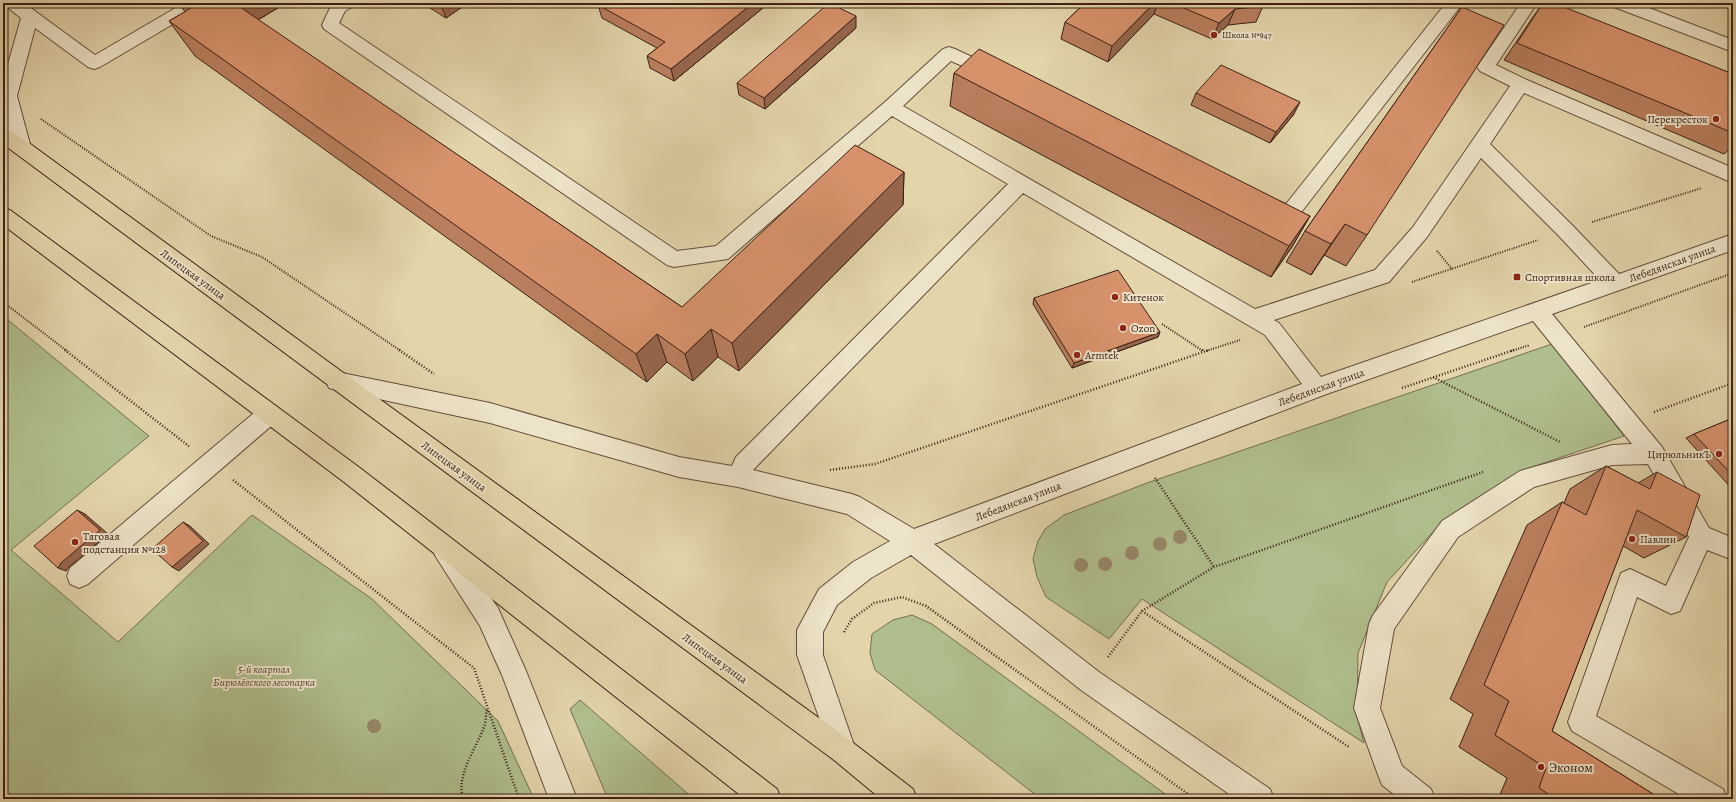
<svg xmlns="http://www.w3.org/2000/svg" width="1736" height="802" font-family="Alegreya,serif">
<rect width="100%" height="100%" fill="#e3d4aa"/>
<filter id="stains"><feTurbulence type="fractalNoise" baseFrequency=".005" numOctaves="4"/><feColorMatrix values="0 0 0 0 .2 0 0 0 0 .09 0 0 0 0 .02 0 0 0 .5 -.17"/></filter>
<radialGradient id="worn" r=".72"><stop offset=".6" stop-color="#630" stop-opacity="0"/><stop offset="1" stop-color="#630" stop-opacity=".3"/></radialGradient>
<g fill="#afbe8c" stroke="#746f51">
<polygon points="3,316 149,436 11,550 118,642 252,515 372,599 498,721 534,799 3,799"/>
<polygon points="1552,344 1624,436 1526,469 1445,519 1387,582 1358,653 1357,716 1364,743 1142,599 1109,639 1046,597 1037,577 1033,559 1038,541 1045,529 1064,515 1147,483"/>
<polygon points="912,615 932,624 1172,799 1041,799 875,670 870,653 872,634 893,620"/>
<polygon points="580,700 694,799 608,799 570,709"/>
</g>
<g fill="none" stroke-linecap="round" stroke-linejoin="round">
<defs>
<g id="minor">
<polygon points="5,3 24,3 95,55 184,3 204,3 202,7 100,67 94,69 88,67 35,28 17,96 31,148 29,153 22,155 15,153 13,148 3,111 3,82 21,18 7,7"/>
<path d="M334,3H354L352,7L345,11L339,23L677,251L716,246L885,102L943,49L949,47L955,49L1000,70L1003,74L1000,78L994,80L951,61L903,106L1255,309L1375,270L1413,227L1510,86L1480,71L1477,67L1521,3H1537L1496,65L1527,80L1733,168V183L1524,93L1490,144L1573,226L1619,274L1733,234V250L1552,314L1662,447L1709,528L1733,538V560L1707,550L1680,611L1671,614L1637,597L1596,716L1723,789L1727,799H1687L1572,731L1568,722L1621,573L1630,569L1666,586L1689,537L1648,464L1612,465L1534,487L1458,537L1394,629L1380,708L1402,766L1431,789L1435,799H1400L1382,785L1378,775L1354,708L1369,624L1373,615L1442,521L1520,471L1612,445L1632,444L1533,321L1324,395L934,544L1099,672L1270,789L1274,799H1236L1081,690L911,555L871,578L837,605L823,632V655L856,751L852,760L843,764L834,760L797,655V630L819,589L853,562L890,541L847,514L738,487L679,477L490,423L337,390L329,388L326,381L329,374L337,372L490,403L679,457L732,466L736,457L1008,184L892,116L728,259L674,267L667,265L324,29L322,25L330,8ZM1481,158L1559,236L1600,280L1321,377L1279,323L1274,320L1389,282L1427,237ZM1023,193L1265,335L1302,384L914,529L860,497L852,494L753,470Z"/>
<polygon points="1446,3 1463,3 1296,219 1289,221 1262,209 1259,204 1262,199 1269,197 1286,204"/>
<polygon points="1612,3 1636,3 1733,40 1733,52 1614,7"/>
<polygon points="269,404 277,407 280,414 277,421 88,584 79,588 70,584 67,576 70,568 261,407"/>
<polygon points="444,538 452,541 498,608 526,671 577,799 549,799 502,675 480,626 436,557 432,549 436,541"/>
</g>
<g id="major">
<polygon points="3,128 10,130 29,143 345,374 852,742 913,789 917,799 881,799 834,760 3,144"/>
<polygon points="3,208 10,210 360,468 777,789 781,799 745,799 344,482 3,225"/>
</g>
</defs>
<use href="#minor" stroke="#644d3b" stroke-width="2"/>
<use href="#major" stroke="#3a2016" stroke-width="2"/>
<g stroke="#3a2016" stroke-width="2" stroke-dasharray="1 1.5" stroke-linecap="butt">
<polyline points="41,119 211,236 262,257 401,351"/>
<polyline points="1592,222 1702,188"/>
<polyline points="1437,251 1452,269"/>
<polyline points="1412,282 1538,240"/>
<polyline points="3,302 67,351"/>
<polyline points="1162,324 1203,351"/>
<polyline points="1584,327 1733,273"/>
<polyline points="1206,351 1240,340"/>
<polyline points="1511,351 1530,345"/>
</g>
<g stroke="#3a2016" stroke-width="2.5" stroke-dasharray="1 2" stroke-linecap="butt">
<polyline points="65,350 190,447"/>
<polyline points="399,350 434,374"/>
<polyline points="1202,350 1204,352"/>
<polyline points="1433,377 1560,442"/>
<polyline points="1402,388 1514,350"/>
<polyline points="1654,412 1733,383"/>
<polyline points="830,470 875,464 1209,350"/>
<polyline points="1155,478 1214,567"/>
<polyline points="233,480 474,668 519,799"/>
<polyline points="1142,611 1349,747"/>
<polyline points="844,632 852,619 874,603 902,597 926,606 1195,799"/>
<polyline points="1108,657 1142,611 1214,567 1483,472"/>
<path d="M463,799C456,774 476,749 484,727C486,721 486,714 487,708"/>
</g>
<use href="#minor" fill="#ede3c8" fill-rule="evenodd"/>
<use href="#major" fill="#e3d4aa" fill-rule="evenodd"/>
</g>
<g fill="#968769">
<circle cx="1180" cy="537" r="7"/>
<circle cx="1160" cy="544" r="7"/>
<circle cx="1132" cy="553" r="7"/>
<circle cx="1105" cy="564" r="7"/>
<circle cx="1081" cy="565" r="7"/>
<circle cx="374" cy="726" r="7"/>
</g>
<g fill="#b97e5d" stroke="#3a2016">
<polygon points="179,3 286,3 258,20 682,307 904,172 903,205 739,371 718,357 693,381 667,362 647,382 195,56 169,21 185,12"/>
<polygon points="422,3 468,3 446,18"/>
<polygon points="602,3 769,3 674,81 650,68 647,56 657,48 602,18 598,5"/>
<polygon points="1085,3 1261,3 1263,6 1256,22 1228,25 1212,39 1154,14 1108,62 1061,39 1065,22"/>
<polygon points="1543,3 1733,74 1733,146 1724,154 1504,60 1533,17"/>
<polygon points="1462,7 1367,235 1346,266 1324,255 1311,275 1286,262 1305,231"/>
<polygon points="856,28 765,109 739,95 737,83"/>
<polygon points="954,73 1310,216 1292,247 1271,277 950,106"/>
<polygon points="1196,93 1294,114 1270,143 1191,105"/>
<polygon points="1034,298 1160,332 1158,337 1072,368 1033,304"/>
<polygon points="1733,418 1733,490 1686,438 1694,434"/>
<polygon points="1606,466 1638,483 1657,472 1686,537 1644,558 1623,546 1552,731 1661,799 1502,799 1499,797 1507,778 1459,747 1473,714 1450,699 1527,525 1562,502 1564,503 1570,489"/>
</g>
<g fill="#96664c" stroke="#3a2016">
<polygon points="226,3 286,3 244,28"/>
<polygon points="444,3 468,3 446,18 441,5"/>
<polygon points="753,3 769,3 674,81 671,69"/>
<polygon points="1154,3 1158,3 1154,14 1108,62 1112,46"/>
<polygon points="1235,9 1228,25 1212,39 1219,23"/>
<polygon points="856,16 856,28 765,109 764,98"/>
<polygon points="1300,102 1294,114 1270,143 1276,132"/>
<polygon points="904,172 903,205 739,371 732,343"/>
<polygon points="1310,216 1292,247 1271,277 1289,246"/>
<polygon points="1345,224 1311,275 1331,244"/>
<polygon points="711,329 718,357 693,381 685,354"/>
<polygon points="1160,332 1158,337 1072,368 1074,363"/>
<polygon points="657,334 667,362 647,382 636,354"/>
<polygon points="77,510 85,514 108,534 69,567 66,571 58,568 61,563"/>
<polygon points="183,522 190,526 209,544 179,571 172,567"/>
</g>
<g fill="#d7926c" stroke="#3a2016">
<polygon points="183,3 234,3 682,307 855,145 904,172 732,343 711,329 685,354 657,334 636,354 169,21 191,8"/>
<polygon points="437,3 444,3 441,5"/>
<polygon points="602,3 753,3 671,69 647,56 665,42 598,5"/>
<polygon points="829,3 856,16 764,98 737,83"/>
<polygon points="1085,3 1154,3 1112,46 1065,22"/>
<polygon points="1172,3 1261,3 1263,6 1235,9 1219,23"/>
<polygon points="1543,3 1554,3 1733,74 1733,133 1517,43"/>
<polygon points="1462,7 1504,25 1367,235 1345,224 1331,244 1305,231"/>
<polygon points="979,49 1310,216 1289,246 954,73"/>
<polygon points="1221,65 1300,102 1276,132 1196,93"/>
<polygon points="1118,270 1160,332 1074,363 1034,298"/>
<polygon points="1733,418 1733,476 1694,434"/>
<polygon points="1606,466 1650,489 1657,472 1700,495 1686,537 1637,510 1552,731 1661,799 1556,799 1539,788 1546,768 1495,735 1509,701 1484,685 1562,502 1586,515"/>
<polygon points="77,510 100,530 61,563 58,568 34,546"/>
<polygon points="183,522 203,541 172,567 152,549"/>
</g>
<g fill="#8f2418" stroke="#ede3c8" stroke-width="1.5">
<circle cx="1214" cy="35" r="4"/>
<circle cx="1716" cy="119" r="4"/>
<rect x="1513" y="273" width="8" height="8" rx="2"/>
<circle cx="1115" cy="297" r="4"/>
<circle cx="1123" cy="328" r="4"/>
<circle cx="1077" cy="355" r="4"/>
<circle cx="1719" cy="454" r="4"/>
<circle cx="1632" cy="539" r="4"/>
<circle cx="75" cy="542" r="4"/>
<circle cx="1541" cy="767" r="4"/>
</g>
<g text-anchor="middle" stroke-width="4" stroke-linejoin="round" paint-order="stroke">
<g font-size="9" fill="#3a2016" stroke="#ede3c8" text-anchor="start">
<text x="1222" y="38">Школа №947</text>
</g>
<g font-size="11" fill="#3a2016" stroke="#ede3c8" text-anchor="start">
<text x="1708" y="123" text-anchor="end">Перекресток</text>
<text x="1525" y="281">Спортивная школа</text>
<text x="1123" y="301">Китенок</text>
<text x="1131" y="332">Ozon</text>
<text x="1085" y="359">Armtek</text>
<text x="1711" y="458" text-anchor="end">ЦирюльникЪ</text>
<text x="83" y="540">Тяговая<tspan x="83" dy="13">подстанция №128</tspan></text>
<text x="1640" y="543">Павлин</text>
</g>
<g font-size="11" fill="#3a2016" stroke="#ede3c8">
<text transform="translate(1672 263) rotate(-20)" y="4">Лебедянская улица</text>
<text transform="translate(193 274) rotate(36)" y="4">Липецкая улица</text>
<text transform="translate(1321 387) rotate(-20)" y="4">Лебедянская улица</text>
<text transform="translate(454 466) rotate(36)" y="4">Липецкая улица</text>
<text transform="translate(1018 501) rotate(-21)" y="4">Лебедянская улица</text>
<text transform="translate(715 658) rotate(36)" y="4">Липецкая улица</text>
</g>
<g font-size="11" font-style="italic" fill="#574834" stroke="#ede3c8">
<text x="264" y="673">5-й квартал<tspan x="264" dy="13">Бирюлёвского лесопарка</tspan></text>
</g>
<g font-size="13" fill="#3a2016" stroke="#ede3c8" text-anchor="start">
<text x="1549" y="772">Эконом</text>
</g>
</g>
<rect width="1736" height="802" fill="none" stroke="#e3d4aa" stroke-width="16"/>
<rect x="4" y="4" width="1728" height="794" fill="none" stroke="#3a2016" stroke-width="2"/>
<rect x="8" y="8" width="1720" height="786" fill="none" stroke="#3a2016"/>
<rect width="100%" height="100%" filter="url(#stains)"/>
<rect width="100%" height="100%" fill="url(#worn)"/>
</svg>
